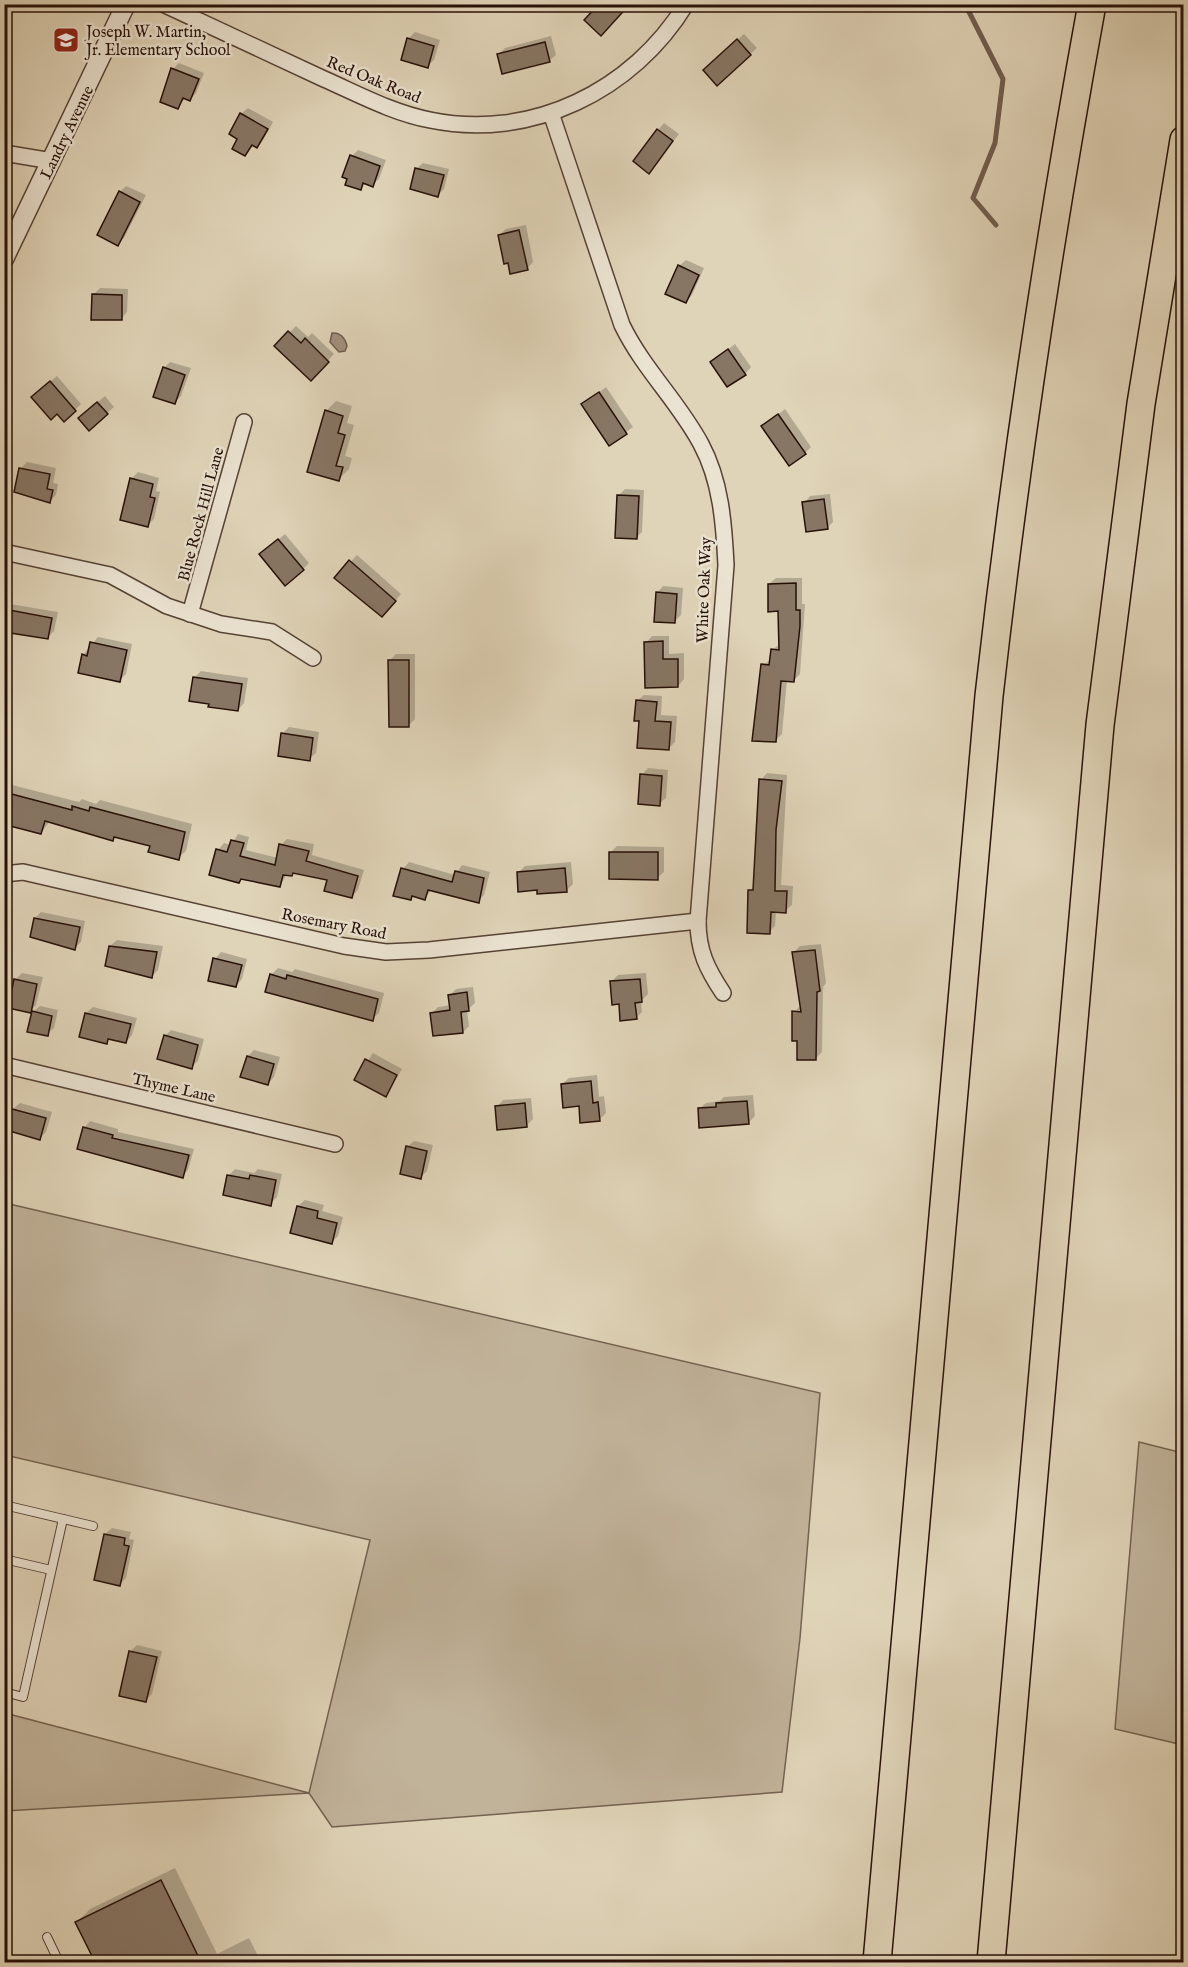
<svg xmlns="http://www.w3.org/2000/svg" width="1188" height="1967" font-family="'IM FELL English',serif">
<rect width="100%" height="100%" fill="#e0d4b8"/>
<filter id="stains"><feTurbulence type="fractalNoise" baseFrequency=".00333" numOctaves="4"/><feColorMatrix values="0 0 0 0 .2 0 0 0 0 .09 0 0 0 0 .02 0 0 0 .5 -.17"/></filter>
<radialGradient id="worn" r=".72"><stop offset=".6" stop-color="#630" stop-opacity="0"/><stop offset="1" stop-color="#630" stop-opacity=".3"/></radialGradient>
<g fill="#c1b39a" stroke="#746251" stroke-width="1.5">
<polygon points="5,1203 820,1393 800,1638 782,1792 332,1827 309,1793 5,1811 5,1713 309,1793 370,1540 5,1455"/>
<polygon points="1139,1442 1183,1453 1183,1745 1115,1729"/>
</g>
<path fill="#a1917c" stroke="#705d4e" stroke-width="1.5" d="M332,333C340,332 345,338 347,346L345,351L339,352L330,342Z"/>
<g fill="#0003">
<polygon points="415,32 440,40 434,60 427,66 408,39"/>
<polygon points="744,34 757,48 717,84 711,64"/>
<polygon points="551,36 556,55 549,61 499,54 505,48"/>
<polygon points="179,63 204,73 196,93 190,100 185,98 178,108 173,69"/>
<polygon points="248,108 273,122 263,140 257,146 254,144 245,155 239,138 241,114"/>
<polygon points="664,123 679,134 649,172 658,130"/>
<polygon points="358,150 386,160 379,179 372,185 366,183 360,189 352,156"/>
<polygon points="423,163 449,169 444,189 438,195 416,169"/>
<polygon points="126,186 146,195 124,238 118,244 120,192"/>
<polygon points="526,225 533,262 527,269 509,262 499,235 506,229"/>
<polygon points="686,260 704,268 692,295 686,302 679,266"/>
<polygon points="100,288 128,289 127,312 121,319 93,295"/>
<polygon points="296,326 308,337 312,333 334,354 311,379 276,346"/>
<polygon points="735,344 751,367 745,374 712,362"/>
<polygon points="170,362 191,368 181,396 175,402 164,368"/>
<polygon points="57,376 81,404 75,410 39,391"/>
<polygon points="606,387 633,427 610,444 583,405"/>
<polygon points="105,396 114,407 107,413 86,412"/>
<polygon points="336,401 352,406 347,423 354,425 345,456 352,458 349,469 339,479 308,471 326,411"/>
<polygon points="785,409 811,447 805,453 763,426"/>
<polygon points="27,462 56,468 53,483 58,484 56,495 49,502 35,499 35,495 20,469"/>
<polygon points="138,472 159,478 156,491 160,492 154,519 148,525 131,479"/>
<polygon points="625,489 644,490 642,532 636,538 618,496"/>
<polygon points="830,494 833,522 827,528 804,503 810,496"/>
<polygon points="285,534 309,563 303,569 268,548"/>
<polygon points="357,555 401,594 389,609 366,601 365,603 336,578"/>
<polygon points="776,578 802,578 802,604 805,604 800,674 793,681 787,680 782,734 775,741 763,665 772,659 772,650 780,644 780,610 769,584"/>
<polygon points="663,586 683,588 681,615 674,622 657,593"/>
<polygon points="4,603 58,612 54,631 48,637 4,630"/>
<polygon points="652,636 669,636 669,654 684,653 684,679 678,686 646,643"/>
<polygon points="98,637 132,644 126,674 120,680 83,655"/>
<polygon points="396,654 415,654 415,719 408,726 390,660"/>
<polygon points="201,671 248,678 244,703 238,710 194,678"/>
<polygon points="644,695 662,696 661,715 677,716 675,742 669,748 641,720 637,701"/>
<polygon points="289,727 319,732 316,753 309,759 283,733"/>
<polygon points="648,768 668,770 666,798 659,804 642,775"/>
<polygon points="767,773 787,775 781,885 793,886 792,905 785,911 776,911 775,926 769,932 750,890 755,886 761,780"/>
<polygon points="4,783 79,802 82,799 96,804 100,800 192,824 186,851 178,858 151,844 116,836 112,839 50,821 41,833 4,816"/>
<polygon points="238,834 249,837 246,850 278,858 281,845 287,839 314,844 312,855 364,870 358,890 351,897 329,879 295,871 287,874 280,886 243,878 239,882 218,850 224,843 231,845"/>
<polygon points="617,846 664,847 664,872 657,878 610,853"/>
<polygon points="409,862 455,875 462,865 490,872 484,895 478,901 432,889 425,898 414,895 410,899 403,869"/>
<polygon points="571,862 573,884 567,890 538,889 518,873 525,866"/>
<polygon points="41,912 85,921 81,942 75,948 46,942 35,918"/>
<polygon points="117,940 163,946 158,970 152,976 110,946"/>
<polygon points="821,944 826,983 823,987 822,1052 815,1059 799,1040 794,1012 800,1006 793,953 800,946"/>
<polygon points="221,952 247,959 242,979 236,986 215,959"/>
<polygon points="278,968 292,972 295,969 384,993 379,1013 372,1019 271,975"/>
<polygon points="22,973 43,977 36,1005 30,1011 10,1006 16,979"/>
<polygon points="646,973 648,994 641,1001 642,1012 636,1018 620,1002 611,982 618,975"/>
<polygon points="473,987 475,1003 467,1010 469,1026 463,1032 432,1013 438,1007 451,1005 450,995 456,989"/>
<polygon points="40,1006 58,1010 54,1028 47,1034 33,1012"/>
<polygon points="93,1007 137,1018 132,1035 126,1042 111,1038 106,1042 86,1013"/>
<polygon points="171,1030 204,1039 198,1061 191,1067 165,1036"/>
<polygon points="254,1050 280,1057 274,1077 268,1084 248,1056"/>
<polygon points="373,1053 402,1069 386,1095 356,1079"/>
<polygon points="597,1075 599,1097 604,1096 606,1113 599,1120 580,1105 562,1084 569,1078"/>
<polygon points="753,1095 755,1116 748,1123 699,1109 706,1103 720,1101 724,1097"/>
<polygon points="531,1098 533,1119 526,1126 497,1107 503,1100"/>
<polygon points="20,1103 52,1112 46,1132 40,1138 13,1109"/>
<polygon points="90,1121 118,1129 118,1132 194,1149 188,1170 182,1176 84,1128"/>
<polygon points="414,1141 433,1145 427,1171 421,1177 407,1147"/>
<polygon points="235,1169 254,1173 258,1169 282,1174 277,1197 270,1204 229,1175"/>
<polygon points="305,1200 324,1205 322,1211 343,1217 338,1236 332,1242 292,1232 298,1206"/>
<polygon points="112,1528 131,1532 129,1539 134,1540 126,1578 120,1584 105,1534"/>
<polygon points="137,1645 162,1651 152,1694 146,1700 120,1695 131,1651"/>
<polygon points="175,1868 217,1954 249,1938 261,1962 96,1962 77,1922 90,1909"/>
</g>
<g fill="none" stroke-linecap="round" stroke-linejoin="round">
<polyline stroke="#705d4e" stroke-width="5" points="965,4 1003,79 995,143 973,198 996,225"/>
</g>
<g fill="#877664" stroke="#271008" stroke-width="1.5">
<polygon points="599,4 630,4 601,36 584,20"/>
<polygon points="407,38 434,46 428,68 401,60"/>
<polygon points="737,39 751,55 717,86 703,70"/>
<polygon points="545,42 550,62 502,74 497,54"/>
<polygon points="171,68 199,79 190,101 183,98 178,109 160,102"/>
<polygon points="240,113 268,129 257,148 252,145 245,156 232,149 237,139 229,134"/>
<polygon points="657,129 673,141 649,174 633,161"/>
<polygon points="350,155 380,166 373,187 363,183 361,190 345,185 347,179 342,177"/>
<polygon points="415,168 444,175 438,197 410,189"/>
<polygon points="119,191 140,202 118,246 97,235"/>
<polygon points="519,230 528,270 510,274 508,263 504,264 498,235"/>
<polygon points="678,265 699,275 686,303 665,294"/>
<polygon points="92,294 122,295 122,320 91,320"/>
<polygon points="288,331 301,343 305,338 329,362 311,381 274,346"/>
<polygon points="728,349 746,375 727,387 710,362"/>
<polygon points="163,367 185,375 175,404 153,397"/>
<polygon points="50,381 76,411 64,422 57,414 51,420 31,397"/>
<polygon points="599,392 627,434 609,446 581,404"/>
<polygon points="97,402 108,414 89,431 78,418"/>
<polygon points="325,410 343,416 338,433 345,435 336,466 343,467 339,481 307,472"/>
<polygon points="778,414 806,454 789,466 761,426"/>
<polygon points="19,468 50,474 47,489 53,490 50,503 14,492"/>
<polygon points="130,478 153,484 150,497 155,498 148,527 120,520"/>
<polygon points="617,495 639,496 637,539 615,538"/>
<polygon points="824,499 828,529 806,532 802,502"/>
<polygon points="278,539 304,570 285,586 259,554"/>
<polygon points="349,560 396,601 382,617 334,578"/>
<polygon points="796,583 796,610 800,610 800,626 794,682 781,681 776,742 752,741 761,664 769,665 771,649 779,650 778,611 768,612 768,584"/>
<polygon points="656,592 677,594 675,623 654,622"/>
<polygon points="4,609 52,618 48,639 4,632"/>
<polygon points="663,641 663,659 678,659 678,687 645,688 644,642"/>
<polygon points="90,642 127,650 120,682 78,673 82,654 87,656"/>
<polygon points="388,660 409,660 409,727 389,727"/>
<polygon points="193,677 242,684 238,711 208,707 209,704 189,701"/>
<polygon points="636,700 657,702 655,721 671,722 669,750 637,748 639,721 634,721"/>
<polygon points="281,733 313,738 310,761 278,756"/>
<polygon points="640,774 662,776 660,806 638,804"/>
<polygon points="759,779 782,781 776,830 775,891 787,891 786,913 771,912 770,934 747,933 748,890 753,890"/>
<polygon points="4,792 72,810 72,806 89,811 90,807 185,832 179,860 148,852 150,846 114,837 113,841 45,821 41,834 6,825"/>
<polygon points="231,840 244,843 240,856 275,865 279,844 309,851 306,861 358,876 352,898 324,891 327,880 293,873 292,876 283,875 280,887 241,879 239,883 209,875 216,849 227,852"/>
<polygon points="609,852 658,852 658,880 609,879"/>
<polygon points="401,868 452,882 455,871 484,878 479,903 428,890 425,900 412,896 411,900 393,896"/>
<polygon points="565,868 567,892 537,894 537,890 518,892 517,872"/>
<polygon points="34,918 80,927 75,950 30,937"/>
<polygon points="109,946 157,952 152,978 105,966"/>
<polygon points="815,950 820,991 817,992 816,1060 797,1060 797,1041 792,1041 792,1011 801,1012 792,952"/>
<polygon points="213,958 242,965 236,987 208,981"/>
<polygon points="270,974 286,979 287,975 378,999 373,1021 265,992"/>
<polygon points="14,979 37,984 31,1013 8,1008"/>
<polygon points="640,979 642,1002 635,1003 637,1019 620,1021 619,1004 612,1005 610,981"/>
<polygon points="467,992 469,1011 461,1012 463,1033 433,1036 430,1013 450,1010 448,995"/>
<polygon points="32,1011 52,1016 48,1036 27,1032"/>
<polygon points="85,1013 131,1024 126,1043 108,1039 107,1044 79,1037"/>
<polygon points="164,1035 198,1045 192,1069 157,1059"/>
<polygon points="247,1056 274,1064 268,1085 240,1077"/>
<polygon points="365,1059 397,1075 386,1097 354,1080"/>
<polygon points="591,1081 593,1103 598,1102 600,1121 580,1123 579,1106 563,1108 561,1084"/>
<polygon points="747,1101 749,1124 699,1128 698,1108 716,1107 716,1103"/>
<polygon points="525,1103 527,1127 497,1130 495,1106"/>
<polygon points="12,1109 46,1118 40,1140 6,1130"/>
<polygon points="83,1127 113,1135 112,1138 189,1155 183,1178 77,1149"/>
<polygon points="406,1146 427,1151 421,1179 400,1174"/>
<polygon points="227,1175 249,1179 250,1175 276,1180 271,1206 223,1195"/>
<polygon points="297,1206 318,1211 317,1218 337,1223 332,1244 290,1233"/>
<polygon points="104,1534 125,1538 124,1545 129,1546 120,1586 94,1580"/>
<polygon points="129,1651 157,1657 146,1702 119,1696"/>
<polygon points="161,1880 201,1962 95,1962 75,1922"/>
</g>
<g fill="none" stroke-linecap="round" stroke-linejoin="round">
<defs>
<g id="service">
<polyline points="4,1505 93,1526"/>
<polyline points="4,1559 51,1570"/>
<polyline points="4,1692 23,1697 63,1519"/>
<polyline points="47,1937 59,1962"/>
</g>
<g id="minor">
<path d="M163,4C217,29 271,54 324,79C358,94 393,113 430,120C531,141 633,91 686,4"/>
<path d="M551,113L622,325C644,370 678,401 701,444C721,481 724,524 726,565L698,921C698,951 707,969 723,993"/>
<polyline points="4,153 52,161"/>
<polyline points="4,552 110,575 167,606 221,624 272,632 313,658"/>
<polyline points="190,614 244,422"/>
<polyline points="4,874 23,872 344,946 386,952 429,950 698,921"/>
<polyline points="4,1065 335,1144"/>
</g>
<polyline id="tertiary" points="4,259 126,4"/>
<g id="motorway">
<path d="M877,1962L989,696C1015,464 1050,234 1092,4"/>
<polyline points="991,1962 1100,725 1141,404 1184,140"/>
</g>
</defs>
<use href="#service" stroke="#554134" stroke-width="10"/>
<use href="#minor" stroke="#554134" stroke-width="18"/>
<use href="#tertiary" stroke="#554134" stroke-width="21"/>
<use href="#motorway" stroke="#271008" stroke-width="30"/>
<use href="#service" stroke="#ebe3d1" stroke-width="8"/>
<use href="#minor" stroke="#ebe3d1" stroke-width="15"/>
<use href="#tertiary" stroke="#ebe3d1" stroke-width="18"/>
<use href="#motorway" stroke="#e0d4b8" stroke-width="27"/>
</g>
<defs>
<symbol id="school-square" viewBox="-11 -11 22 22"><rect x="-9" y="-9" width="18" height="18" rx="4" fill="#8f2418" stroke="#ebe3d1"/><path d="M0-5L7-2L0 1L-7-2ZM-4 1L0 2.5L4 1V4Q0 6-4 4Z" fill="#fff"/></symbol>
</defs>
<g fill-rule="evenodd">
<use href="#school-square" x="51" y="25" width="30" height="30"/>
</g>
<g text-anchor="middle" stroke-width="5" stroke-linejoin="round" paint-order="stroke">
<g font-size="16" fill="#271008" stroke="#ebe3d1" text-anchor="start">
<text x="86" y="37">Joseph W. Martin,<tspan x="86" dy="18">Jr. Elementary School</tspan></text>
</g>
<g font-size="16" fill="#271008" stroke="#ebe3d1">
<text transform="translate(374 79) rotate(22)" y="6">Red Oak Road</text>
<text transform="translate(66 132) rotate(-64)" y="6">Landry Avenue</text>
<text transform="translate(200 514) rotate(-75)" y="6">Blue Rock Hill Lane</text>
<text transform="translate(703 590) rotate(-88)" y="6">White Oak Way</text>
<text transform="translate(334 923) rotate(11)" y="6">Rosemary Road</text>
<text transform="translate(174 1087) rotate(13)" y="6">Thyme Lane</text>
</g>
</g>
<rect width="1188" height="1967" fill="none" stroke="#e0d4b8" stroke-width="24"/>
<rect x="6" y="6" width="1176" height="1955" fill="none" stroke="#271008" stroke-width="3"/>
<rect x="12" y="12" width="1164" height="1943" fill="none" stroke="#271008" stroke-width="1.5"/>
<rect width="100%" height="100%" filter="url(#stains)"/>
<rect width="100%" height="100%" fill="url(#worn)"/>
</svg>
